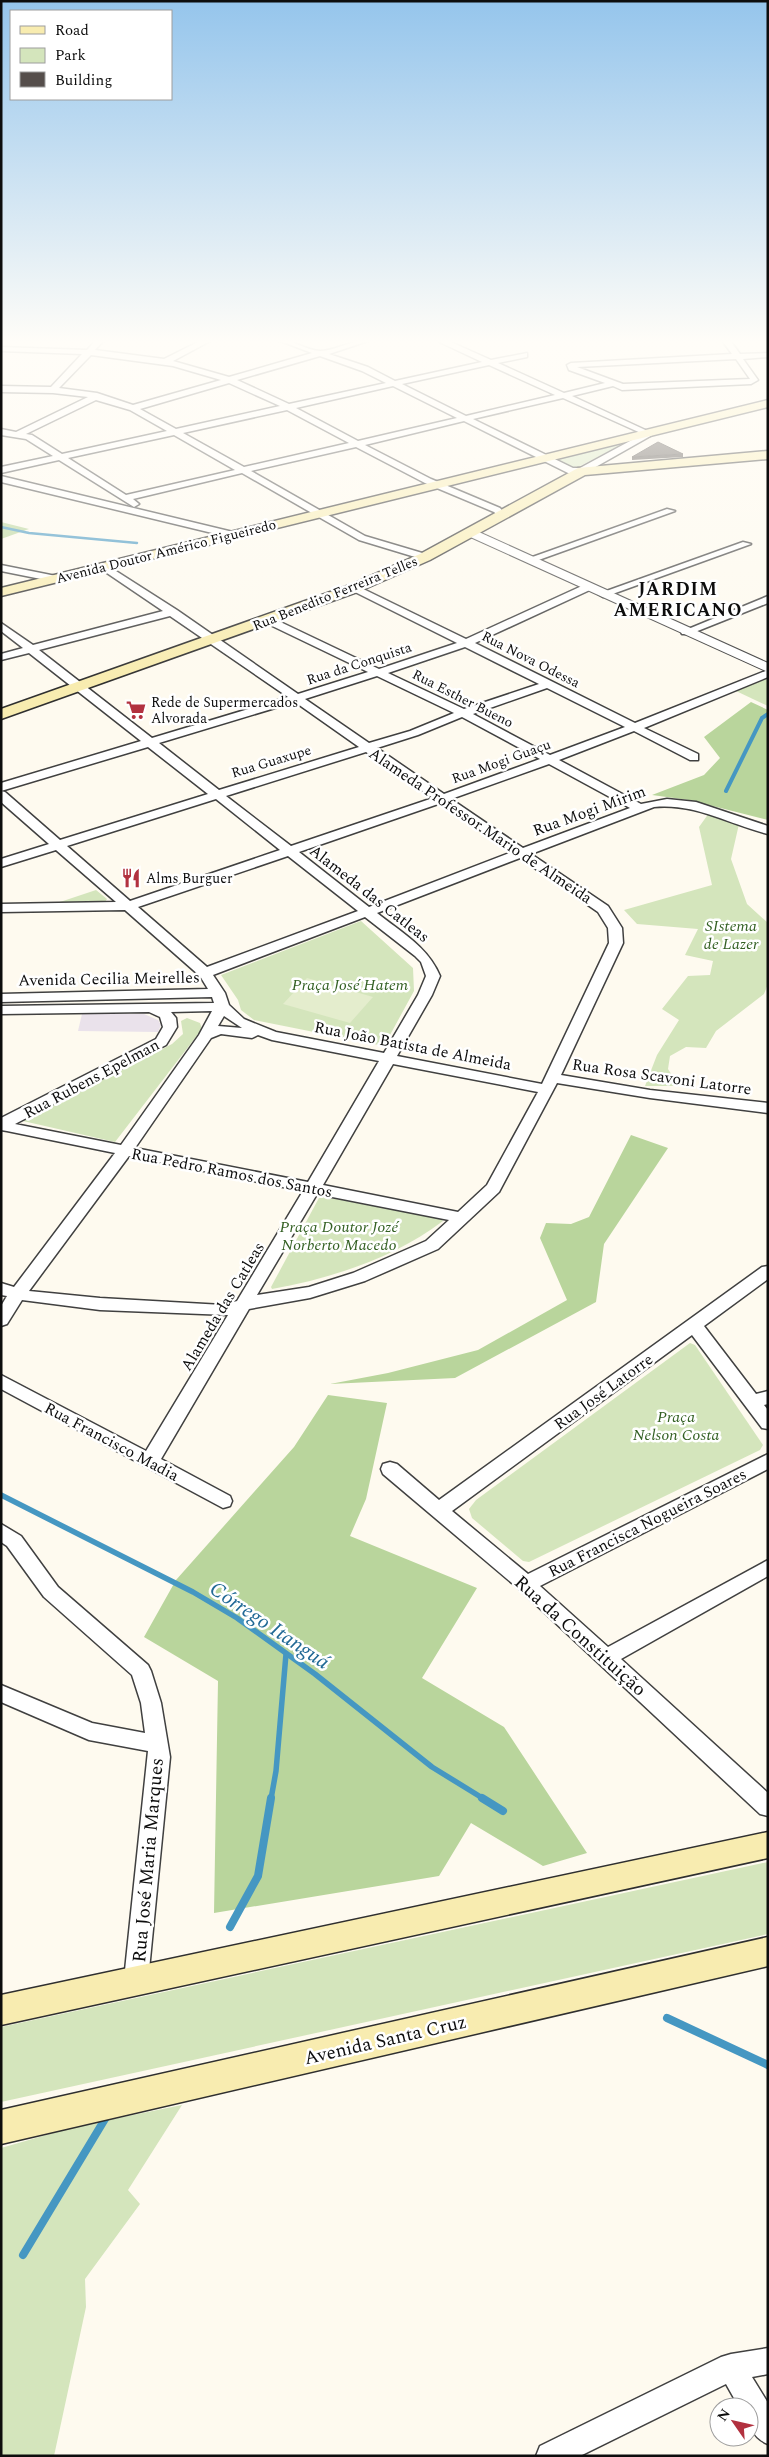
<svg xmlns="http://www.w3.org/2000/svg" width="769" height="2457" font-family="Spectral,serif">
<rect width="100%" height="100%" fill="#fefaef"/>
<polygon fill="#eae2eb" points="82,1014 144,1014 158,1020 161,1025 158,1032 78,1031"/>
<g fill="#d4e5bc">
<polygon points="621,442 623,444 576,468 569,468 554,459"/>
<polygon points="768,678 768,706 736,691"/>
<polygon points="709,813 739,824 731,859 747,904 768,923 768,984 764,994 716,1031 706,1048 686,1047 670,1056 668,1069 679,1086 645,1086 657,1055 679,1020 662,1009 688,976 710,975 713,961 685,955 698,929 637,924 624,910 712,885 699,827"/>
<polygon points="96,890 107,899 105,902 60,902"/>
<polygon points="361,921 413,968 414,991 384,1046 254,1020 241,1010 238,1000 221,975"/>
<polygon points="187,1018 200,1023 202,1029 115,1142 23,1121 172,1044 183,1034 181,1021"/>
<path d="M320,1196L441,1219L443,1221C394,1258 333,1278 272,1289L271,1287Z"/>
<polygon points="690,1343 695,1345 763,1445 760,1450 529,1562 523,1561 472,1518 469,1509 476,1500"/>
<polygon points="768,1862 768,1934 1,2102 1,2027"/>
<polygon points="182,2105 128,2190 140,2204 85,2279 86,2307 54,2456 1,2456 1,2148 74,2127"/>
</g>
<g fill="#b9d59c">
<polygon points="1,522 29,529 1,539"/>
<polygon points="751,702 768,710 768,820 689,800 652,795 704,775 720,758 704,737"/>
<polygon points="631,1135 668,1148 604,1244 596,1302 455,1378 330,1384 388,1373 478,1350 567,1300 540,1238 546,1223 571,1224 589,1217"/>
<polygon points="328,1395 387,1403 366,1499 350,1536 477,1588 422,1678 504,1727 587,1853 543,1866 471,1823 439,1876 214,1913 218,1681 144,1637 176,1580 294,1447"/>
</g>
<polygon fill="#e4edcd" points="307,978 373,997 350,1023 283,1004"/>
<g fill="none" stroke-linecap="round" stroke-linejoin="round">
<polyline stroke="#4597c2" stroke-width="2.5" points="1,527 29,533 137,543"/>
<polyline stroke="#4597c2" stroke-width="4" points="726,791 762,718 768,714"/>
<g stroke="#4597c2" stroke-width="5.5">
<polyline points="1,1495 193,1592 237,1618 315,1674 432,1767 484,1799"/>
<polyline points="271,1799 276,1771 286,1654"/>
</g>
<g stroke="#4597c2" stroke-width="8">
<polyline points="482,1798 503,1811"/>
<polyline points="230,1927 258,1876 271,1798"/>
<polyline points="667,2018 768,2065"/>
<polyline points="23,2255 108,2114"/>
</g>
<defs>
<g id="minor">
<path d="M97,339H105L95,350L164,359L204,339H214L173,361L229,377L312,353L275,339C292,339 305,350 320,351C334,351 355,339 374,339L329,354L368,367L395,381L482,362L433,339H444L491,360L527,353V357L498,363L564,393L605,383L569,370L567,365L571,363L732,354L721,339H729L740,354L768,353V357L743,359L758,380L751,384L622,390L613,386L572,396L654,434L585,473H568L464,421L365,445L431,479L500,508L506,515L501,518L494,512L425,483L356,447L251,471L365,536L429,555L430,557L425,560L359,540L242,473L133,499L139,504L134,507L59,460L1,473V467L53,456L26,439L1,435V429L16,432L88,397L53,393L1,392V386L51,387L82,354L1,351V347L87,350ZM91,355L173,366L221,380L133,405L97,393L59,388ZM320,356L362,371L386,383L289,404L237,380ZM736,359L750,379L623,384L577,367ZM489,365L555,395L466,416L402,384ZM229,383L280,406L176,429L140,409ZM393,386L457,418L358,441L296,408ZM563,398L643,434L580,468H573L473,419ZM96,400L130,410L167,431L62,454L32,435L26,434ZM287,410L349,443L244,467L183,433ZM174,435L235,470L126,495L68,458Z"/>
<polygon points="1,476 233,532 238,535 233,538 1,482"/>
<polygon points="667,509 675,511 533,562 524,560"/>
<polygon points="743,542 751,544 607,596 603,597 598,594"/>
<path d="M105,564L177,610L298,694L368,672L264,622V618H272L379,669L457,643L351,590L350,588L355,585L466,639L584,585H592V589L475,643L635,723L768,670V677L644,728L698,754V760H690L634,731L559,760L641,804L667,799L696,802L768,826V834C728,824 696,803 654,807L531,854L608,906L622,928L623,943L561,1075L650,1090L768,1103V1113L650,1098L557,1083L499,1192L438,1249L365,1281L310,1298L249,1309L161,1459L230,1496L232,1501L230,1506L223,1508L1,1389V1375L146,1451L228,1315L100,1310L22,1300L7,1324L1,1326V1306L7,1296L1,1295V1283L14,1287L115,1153L7,1131L1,1130V1118L156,1039L163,1027L160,1017L149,1012L1,1014V1006L214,1003L212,997L1,1002V994L208,989L200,976L125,910L1,912V904L116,902L56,850L1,867V859L49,844L1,802V791L5,792L60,840L208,794L148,747L1,791V783L141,741L29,653L1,660V654L23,648L1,631V623L33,645L163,611L101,569L100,567ZM170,616L288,697L152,738L39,650ZM465,647L539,684L464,709L388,673ZM377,676L454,713L410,731L369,743L305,699ZM547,688L625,727L550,755L473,714ZM295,702L359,747L219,790L159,743ZM462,717L540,759L444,794L377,748L418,735ZM366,752L433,798L291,846L226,796ZM549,764L630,808L523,848L451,799ZM216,799L280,850L130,901L67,846ZM441,803L512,852L369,907L299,852ZM288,856L358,911L207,967L138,907ZM520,858L598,912L608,928L609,943L542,1084L397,1056L432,995L440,976C428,947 401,932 377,913ZM365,917L415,956L421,962L426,976L418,995L384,1053L276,1032L244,1019L229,1005L225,993L213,975ZM212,1011L199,1035L121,1145L15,1124L166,1045L177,1027L176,1018L171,1012ZM224,1016L242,1028L218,1026ZM221,1034L252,1038L258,1035L272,1040L379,1061L308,1182L135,1148L211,1038ZM393,1064L538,1092L487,1185L458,1212L323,1185ZM129,1156L303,1191L237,1301L223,1305L100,1298L29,1291ZM317,1194L449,1220L426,1241L353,1273L309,1287L257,1295Z"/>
<polygon points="1,565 56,576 61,579 56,582 1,571"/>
<polygon points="768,596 768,603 690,634 682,634 681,632"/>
<polygon points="768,1266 768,1279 704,1326 756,1394 768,1391 768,1404 764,1405 768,1410 768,1429 762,1428 692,1335 452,1511 528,1574 768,1454 768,1469 540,1586 608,1647 768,1560 768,1576 621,1659 768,1793 768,1816 760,1814 519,1589 383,1474 381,1469 383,1464 390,1462 397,1464 439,1500 762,1267"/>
<polygon points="1,1524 21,1536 58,1587 148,1665 151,1671 161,1703 170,1757 148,1980 144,1988 136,1991 128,1988 124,1980 148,1751 89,1740 1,1702 1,1685 92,1723 145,1733 141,1703 132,1675 44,1597 7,1546 1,1542"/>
<path d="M768,2348V2374L752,2377L768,2403V2444C751,2437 749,2424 749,2407H739L726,2384L580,2456H536L540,2446L721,2357L731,2354Z"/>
</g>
<polygon id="tertiary" points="470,528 768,663 768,672 466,535 464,532"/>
<g id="secondary">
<polygon points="768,400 768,407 1,596 1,588"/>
<polygon points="768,451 768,459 585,475 430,560 360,591 1,719 1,709 350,585 420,554 578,468"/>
<polygon points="768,1832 768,1858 1,2025 1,1995"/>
<polygon points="768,1937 768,1966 1,2144 1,2110"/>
</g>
</defs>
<use href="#minor" stroke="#404040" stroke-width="3"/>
<use href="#tertiary" stroke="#404040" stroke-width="2"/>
<use href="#secondary" stroke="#2f2f2f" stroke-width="3"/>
<use href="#minor" fill="#fff" fill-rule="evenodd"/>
<use href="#tertiary" fill="#fff" fill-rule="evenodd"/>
<use href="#secondary" fill="#f8ecb0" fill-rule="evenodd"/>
</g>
<polygon fill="#494340" points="683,454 683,457 632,460 632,457"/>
<polygon fill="#554e4b" stroke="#3c3734" points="658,442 683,454 632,457"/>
<linearGradient id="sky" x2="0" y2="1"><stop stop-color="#95c5ec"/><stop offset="0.5" stop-color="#fffdf8"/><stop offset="1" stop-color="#fffdf8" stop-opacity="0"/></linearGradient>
<rect width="769" height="683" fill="url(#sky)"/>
<defs>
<symbol id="supermarket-bare" viewBox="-9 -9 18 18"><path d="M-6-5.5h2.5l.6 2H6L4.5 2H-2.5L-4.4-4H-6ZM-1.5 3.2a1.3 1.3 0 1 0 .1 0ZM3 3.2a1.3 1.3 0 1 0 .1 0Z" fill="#b2313f" stroke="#fff" stroke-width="2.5" paint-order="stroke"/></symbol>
<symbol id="restaurant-bare" viewBox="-9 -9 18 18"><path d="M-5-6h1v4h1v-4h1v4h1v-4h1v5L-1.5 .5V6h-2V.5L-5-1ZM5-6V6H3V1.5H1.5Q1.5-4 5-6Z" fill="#b2313f" stroke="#fff" stroke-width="2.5" paint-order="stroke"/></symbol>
</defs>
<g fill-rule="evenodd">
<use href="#supermarket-bare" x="122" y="696" width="28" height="28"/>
<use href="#restaurant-bare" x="117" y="864" width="28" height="28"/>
</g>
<g text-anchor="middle" stroke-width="5" stroke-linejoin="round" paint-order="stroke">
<g font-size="14" fill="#0d0d0d" stroke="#fff">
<text transform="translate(166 551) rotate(-14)" y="5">Avenida Doutor Américo Figueiredo</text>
<text transform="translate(335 593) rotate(-22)" y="5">Rua Benedito Ferreira Telles</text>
<text transform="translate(531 659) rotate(27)" y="5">Rua Nova Odessa</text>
<text transform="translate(359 663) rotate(-18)" y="5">Rua da Conquista</text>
<text transform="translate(463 698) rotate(27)" y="5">Rua Esther Bueno</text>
<text transform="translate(271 761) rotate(-17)" y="5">Rua Guaxupe</text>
<text transform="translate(501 761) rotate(-20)" y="5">Rua Mogi Guaçu</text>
</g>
<g font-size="14" fill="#0d0d0d" stroke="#fff" text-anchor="start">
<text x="151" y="707">Rede de Supermercados<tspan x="151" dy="16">Alvorada</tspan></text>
<text x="146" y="883">Alms Burguer</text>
</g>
<g font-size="16" fill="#0d0d0d" stroke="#fff">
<text transform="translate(589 810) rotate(-20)" y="6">Rua Mogi Mirim</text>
<text transform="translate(481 825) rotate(34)" y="6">Alameda Professor Mario de Almeida</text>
<text transform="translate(370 893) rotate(38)" y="6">Alameda das Catleas</text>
<text transform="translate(109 978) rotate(-1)" y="6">Avenida Cecilia Meirelles</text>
<text transform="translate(413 1045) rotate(11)" y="6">Rua João Batista de Almeida</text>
<text transform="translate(662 1076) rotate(8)" y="6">Rua Rosa Scavoni Latorre</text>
<text transform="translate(91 1078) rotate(-28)" y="6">Rua Rubens Epelman</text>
<text transform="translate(232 1172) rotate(11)" y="6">Rua Pedro Ramos dos Santos</text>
<text transform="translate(222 1306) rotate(-59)" y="6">Alameda das Catleas</text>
<text transform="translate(603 1391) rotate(-36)" y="6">Rua José Latorre</text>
<text transform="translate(112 1441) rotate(28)" y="6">Rua Francisco Madia</text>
<text transform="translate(647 1522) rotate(-27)" y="6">Rua Francisca Nogueira Soares</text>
</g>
<g font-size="16" font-style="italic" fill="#336023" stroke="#fff">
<text x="731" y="931">SIstema<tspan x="731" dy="18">de Lazer</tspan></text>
<text x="350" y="990">Praça José Hatem</text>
<text x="339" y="1232">Praça Doutor Jozé<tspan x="339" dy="18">Norberto Macedo</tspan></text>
<text x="676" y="1422">Praça<tspan x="676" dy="18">Nelson Costa</tspan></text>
</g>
<g font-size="18" font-weight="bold" letter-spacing="1" fill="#0d0d0d" stroke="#fff">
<text x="678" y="595">JARDIM<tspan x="678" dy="21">AMERICANO</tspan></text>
</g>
<g font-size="19" fill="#0d0d0d" stroke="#fff">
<text transform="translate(581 1635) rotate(42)" y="7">Rua da Constituição</text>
<text transform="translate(147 1860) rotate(-85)" y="7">Rua José Maria Marques</text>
<text transform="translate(385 2039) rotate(-13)" y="7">Avenida Santa Cruz</text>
</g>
<g font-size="21" font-style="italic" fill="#216995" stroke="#fff">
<text transform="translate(270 1625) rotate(34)" y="7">Córrego Itanguá</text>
</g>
</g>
<rect width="769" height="2457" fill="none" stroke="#0d0d0d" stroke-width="5"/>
<rect x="10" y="10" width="162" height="90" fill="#ffffff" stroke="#9e9e9e"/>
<rect x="20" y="26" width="25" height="8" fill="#f8ecb0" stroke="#9e9e9e"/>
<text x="55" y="35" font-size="15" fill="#0d0d0d">Road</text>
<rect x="20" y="48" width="25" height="15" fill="#d4e5bc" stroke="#9e9e9e"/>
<text x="55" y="60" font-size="15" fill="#0d0d0d">Park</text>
<rect x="20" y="72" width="25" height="15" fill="#554e4b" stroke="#9e9e9e"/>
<text x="55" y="85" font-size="15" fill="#0d0d0d">Building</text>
<g transform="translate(734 2422) rotate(304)"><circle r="24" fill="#ffffff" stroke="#9e9e9e"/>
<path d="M0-4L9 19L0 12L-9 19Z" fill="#b2313f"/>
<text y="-8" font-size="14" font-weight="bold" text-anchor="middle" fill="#0d0d0d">N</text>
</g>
</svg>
